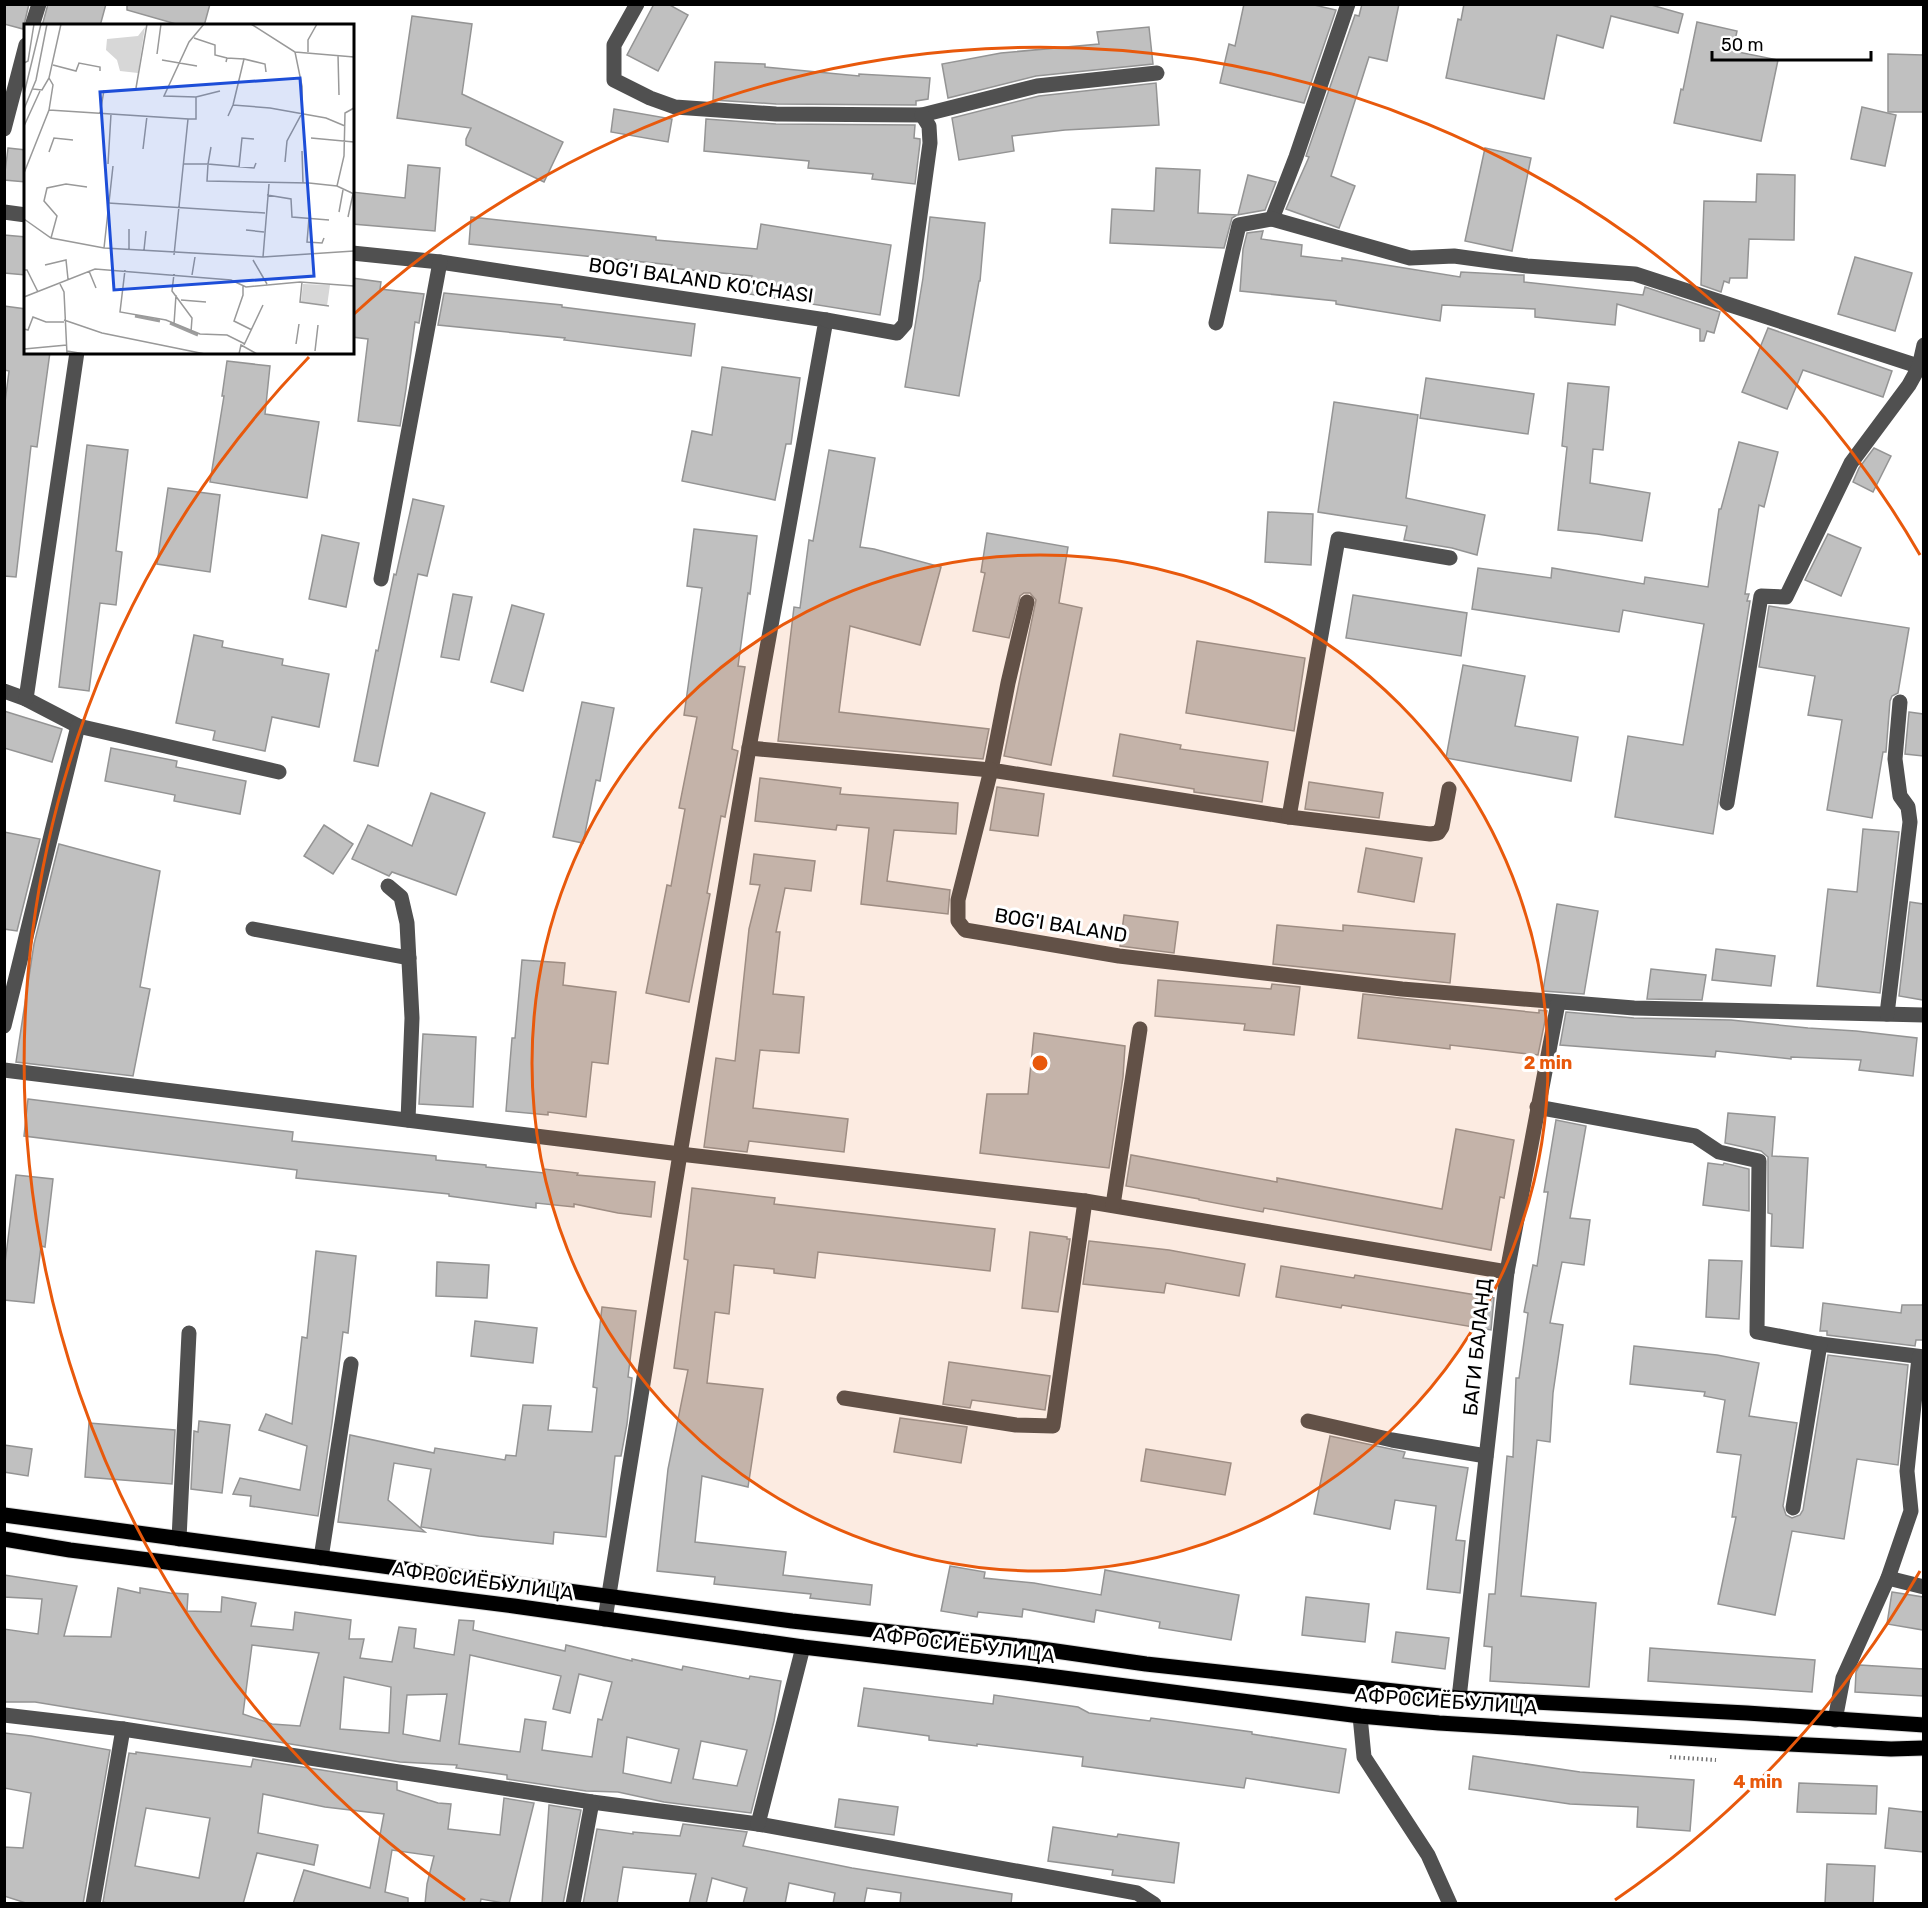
<svg xmlns="http://www.w3.org/2000/svg" width="1928" height="1908" font-family="Rubik,sans-serif">
<rect width="100%" height="100%" fill="#fff"/>
<g fill="#c0c0c0" stroke="#949494" stroke-width="1.5" fill-rule="evenodd">
<polygon points="4,4 29,4 23,29 4,24"/>
<polygon points="48,4 106,4 100,26 42,26"/>
<polygon points="127,4 210,4 204,26 183,26 127,10"/>
<polygon points="654,4 668,4 688,15 658,71 627,55"/>
<polygon points="1244,4 1310,4 1336,10 1304,103 1220,83 1229,44 1235,46"/>
<polygon points="1362,4 1399,4 1387,61 1369,57 1331,176 1355,186 1339,228 1286,209 1309,157 1306,156 1355,15 1359,16"/>
<polygon points="1464,4 1648,4 1683,14 1678,33 1611,16 1603,48 1557,35 1544,99 1446,78 1458,19 1461,20"/>
<polygon points="412,16 472,24 462,94 563,142 544,182 466,145 466,139 471,128 397,118"/>
<polygon points="1697,22 1737,31 1733,51 1778,60 1761,141 1674,123 1681,89 1683,90"/>
<polygon points="1149,27 1153,64 1036,76 948,98 942,64 1001,53 1099,44 1097,32"/>
<polygon points="1888,54 1923,55 1923,112 1888,112"/>
<polygon points="715,62 765,64 765,67 859,76 859,74 930,78 928,99 916,101 916,105 776,104 713,100"/>
<polygon points="1156,83 1159,125 1065,130 1012,136 1014,151 959,160 952,118 1039,96"/>
<polygon points="1862,107 1896,115 1885,166 1851,159"/>
<polygon points="614,109 672,119 668,142 611,132"/>
<polygon points="706,119 776,124 915,125 914,138 920,139 920,143 915,184 872,179 873,174 808,168 809,161 704,151"/>
<polygon points="8,148 26,150 26,182 4,180"/>
<polygon points="1485,148 1531,158 1512,251 1465,241"/>
<polygon points="408,165 440,168 435,231 352,224 352,192 405,198"/>
<polygon points="1156,168 1200,170 1198,213 1238,215 1248,175 1276,182 1265,210 1237,215 1232,218 1224,248 1110,243 1112,209 1154,211"/>
<polygon points="1757,174 1795,175 1794,240 1749,239 1747,278 1730,278 1729,283 1724,281 1721,292 1701,285 1704,201 1756,202"/>
<polygon points="471,217 656,237 656,240 757,249 761,224 891,245 880,315 749,294 752,276 671,268 672,265 469,244"/>
<polygon points="930,217 985,223 980,281 979,281 959,396 905,387 923,278"/>
<polygon points="1263,231 1261,239 1302,245 1301,256 1342,261 1342,258 1460,277 1461,272 1519,275 1524,275 1524,282 1643,295 1645,287 1720,312 1714,333 1707,331 1704,341 1700,341 1700,329 1617,304 1615,325 1535,317 1535,309 1442,305 1440,321 1336,304 1336,301 1240,291 1243,249 1247,233"/>
<polygon points="4,235 26,237 26,275 4,273"/>
<polygon points="1855,257 1912,273 1895,331 1838,314"/>
<polygon points="352,278 381,282 380,289 424,294 419,323 415,322 406,389 400,426 358,421 368,339 352,337"/>
<polygon points="444,293 562,305 562,307 695,324 691,356 564,340 565,338 438,325"/>
<polygon points="4,306 26,309 26,352 50,352 37,447 31,446 16,577 4,576 4,410 9,371 4,370"/>
<polygon points="1768,328 1892,371 1883,397 1803,370 1787,409 1742,392"/>
<polygon points="227,361 270,366 265,414 319,422 307,498 210,482 224,396 222,396"/>
<polygon points="722,367 800,378 791,444 786,444 775,500 682,481 692,431 712,435"/>
<polygon points="1426,378 1534,394 1528,434 1420,418"/>
<polygon points="1568,383 1609,387 1603,450 1593,449 1590,483 1650,493 1642,541 1597,534 1558,530 1567,447 1562,446"/>
<polygon points="1334,402 1418,415 1406,498 1485,515 1477,555 1452,548 1404,540 1407,526 1318,512"/>
<polygon points="1739,442 1778,452 1764,507 1759,505 1745,594 1749,594 1747,601 1750,601 1713,834 1615,817 1628,736 1683,745 1704,624 1623,610 1619,632 1472,609 1478,568 1551,578 1552,568 1644,584 1645,577 1708,587 1719,509 1721,509"/>
<polygon points="87,445 128,450 116,551 122,552 116,605 100,603 89,691 59,687"/>
<polygon points="1874,448 1891,456 1873,492 1853,482 1859,468"/>
<polygon points="829,450 875,458 860,547 874,549 941,567 920,645 850,626 839,712 989,729 983,759 778,741 794,607 800,608 809,540 813,541"/>
<polygon points="168,488 220,495 210,572 157,564"/>
<polygon points="413,499 444,506 427,576 418,574 378,766 354,761 376,650 378,651 394,574 396,575"/>
<polygon points="1268,512 1313,514 1311,565 1265,562"/>
<polygon points="694,529 757,536 750,594 748,593 738,666 745,667 732,749 738,751 725,817 721,816 707,893 710,894 689,1002 646,993 667,885 671,886 685,809 679,808 697,717 684,715 702,588 687,586"/>
<polygon points="987,533 1068,547 1059,603 1082,608 1051,765 1004,756 1036,600 1030,593 1024,593 1020,596 1009,638 973,631 985,573 981,572"/>
<polygon points="1828,534 1861,548 1841,596 1805,580"/>
<polygon points="322,535 359,543 346,607 309,599"/>
<polygon points="453,594 472,597 459,660 441,657"/>
<polygon points="1353,595 1467,613 1461,656 1346,638"/>
<polygon points="512,605 544,614 523,691 491,682"/>
<polygon points="1769,606 1909,628 1898,693 1892,696 1890,701 1886,752 1883,752 1872,818 1827,810 1842,720 1808,715 1815,676 1759,667"/>
<polygon points="194,635 223,641 222,647 283,659 282,665 329,674 319,727 272,717 265,751 213,740 215,731 176,723"/>
<polygon points="1197,641 1305,658 1294,731 1186,713"/>
<polygon points="1463,665 1525,676 1515,726 1578,737 1571,781 1446,758"/>
<polygon points="582,702 614,708 600,781 596,780 583,843 553,837"/>
<polygon points="4,711 62,729 52,762 4,748"/>
<polygon points="1909,712 1923,714 1923,756 1905,754"/>
<polygon points="1120,734 1181,745 1180,749 1268,762 1262,802 1194,792 1194,789 1113,776"/>
<polygon points="111,748 177,761 176,767 246,781 240,814 174,801 175,795 105,781"/>
<polygon points="760,778 841,788 840,794 958,803 956,834 894,830 887,881 950,890 948,914 861,904 869,828 837,825 836,830 755,821"/>
<polygon points="1309,782 1383,793 1379,818 1305,809"/>
<polygon points="997,787 1044,794 1038,836 990,830"/>
<polygon points="431,793 485,813 456,895 392,872 389,876 352,859 368,825 412,846"/>
<polygon points="324,825 353,844 333,874 304,856"/>
<polygon points="1863,829 1899,832 1880,993 1817,986 1828,889 1857,892"/>
<polygon points="4,832 40,839 17,931 4,929"/>
<polygon points="59,844 160,871 140,987 150,989 133,1076 16,1062 34,944"/>
<polygon points="1366,848 1422,858 1414,902 1358,892"/>
<polygon points="754,854 815,861 811,891 785,888 776,932 780,932 773,994 804,997 799,1053 760,1050 753,1108 848,1119 844,1152 749,1141 747,1152 704,1147 716,1058 735,1061 749,929 760,885 750,884"/>
<polygon points="1910,902 1923,904 1923,1000 1899,996"/>
<polygon points="1557,904 1598,911 1584,994 1543,991"/>
<polygon points="1124,915 1178,922 1174,953 1120,946"/>
<polygon points="1277,925 1343,931 1343,925 1455,934 1450,983 1273,964"/>
<polygon points="1716,949 1775,956 1771,986 1712,980"/>
<polygon points="522,960 565,963 563,985 616,992 608,1064 592,1062 586,1117 548,1112 548,1115 506,1111 512,1038 515,1038"/>
<polygon points="1651,969 1706,975 1702,1000 1647,999"/>
<polygon points="1158,980 1271,989 1272,984 1300,987 1294,1035 1244,1030 1245,1024 1155,1016"/>
<polygon points="1363,994 1539,1013 1539,1010 1547,1011 1538,1055 1450,1045 1450,1049 1358,1038"/>
<polygon points="1566,1012 1634,1018 1731,1020 1808,1028 1856,1031 1917,1038 1913,1076 1859,1070 1861,1060 1791,1057 1791,1059 1716,1051 1715,1057 1560,1045"/>
<polygon points="1034,1033 1125,1046 1123,1077 1109,1168 980,1153 987,1094 1028,1094"/>
<polygon points="423,1034 476,1037 473,1107 419,1104"/>
<polygon points="28,1099 293,1132 292,1141 436,1156 436,1160 486,1165 486,1167 544,1173 544,1169 578,1173 577,1175 655,1182 651,1217 618,1213 574,1204 574,1207 536,1203 536,1208 449,1196 449,1194 296,1178 297,1170 24,1136"/>
<polygon points="1728,1113 1775,1117 1772,1156 1808,1158 1803,1248 1771,1246 1772,1214 1768,1213 1768,1157 1761,1151 1725,1143"/>
<polygon points="1556,1120 1586,1126 1570,1218 1590,1220 1584,1265 1562,1262 1550,1323 1563,1325 1553,1393 1550,1442 1537,1440 1521,1596 1596,1603 1589,1687 1490,1681 1492,1647 1484,1646 1489,1594 1495,1594 1507,1456 1513,1457 1516,1378 1519,1378 1528,1313 1524,1312 1533,1265 1537,1266 1548,1192 1544,1192"/>
<polygon points="1456,1129 1514,1140 1504,1198 1500,1197 1491,1250 1264,1208 1263,1212 1199,1200 1199,1199 1126,1186 1131,1155 1277,1182 1277,1178 1442,1209"/>
<polygon points="1708,1163 1723,1165 1724,1163 1749,1169 1749,1211 1703,1205"/>
<polygon points="16,1175 53,1179 45,1247 41,1246 34,1303 4,1300 4,1271"/>
<polygon points="692,1188 775,1198 774,1204 995,1229 990,1271 818,1252 815,1278 774,1273 774,1269 734,1265 729,1314 715,1312 707,1383 763,1389 748,1487 702,1476 695,1542 786,1552 783,1575 872,1585 870,1605 810,1598 811,1594 714,1584 715,1577 657,1571 668,1469 688,1370 674,1368 688,1260 684,1259"/>
<polygon points="1030,1232 1067,1237 1067,1239 1070,1239 1058,1312 1022,1308"/>
<polygon points="1089,1241 1169,1250 1245,1264 1239,1296 1166,1283 1164,1293 1083,1284"/>
<polygon points="316,1251 356,1256 348,1333 343,1332 332,1423 318,1516 250,1506 251,1496 233,1494 240,1478 300,1490 307,1446 259,1430 266,1414 292,1424 302,1337 307,1338"/>
<polygon points="1709,1260 1742,1261 1739,1319 1706,1317"/>
<polygon points="437,1262 489,1265 487,1298 436,1296"/>
<polygon points="1281,1266 1354,1278 1355,1275 1494,1298 1491,1330 1342,1305 1341,1308 1276,1297"/>
<polygon points="1823,1303 1901,1313 1902,1305 1923,1305 1923,1340 1916,1340 1915,1346 1827,1335 1827,1331 1820,1331"/>
<polygon points="602,1307 636,1311 628,1377 632,1378 627,1424 621,1456 615,1456 606,1537 554,1532 553,1544 479,1536 421,1527 431,1469 394,1463 388,1500 425,1532 338,1522 350,1435 434,1453 435,1448 505,1460 506,1455 516,1456 523,1405 551,1406 548,1430 592,1432 597,1388 593,1387"/>
<polygon points="475,1321 537,1328 533,1363 471,1356"/>
<polygon points="1634,1346 1717,1355 1759,1363 1749,1416 1797,1423 1783,1506 1786,1515 1792,1518 1800,1515 1803,1510 1828,1355 1908,1365 1898,1465 1857,1459 1844,1539 1792,1531 1775,1615 1718,1604 1736,1517 1732,1517 1741,1455 1717,1452 1725,1400 1704,1396 1705,1392 1630,1384"/>
<polygon points="949,1362 1050,1376 1045,1410 972,1400 970,1408 943,1404"/>
<polygon points="900,1418 967,1427 961,1463 894,1452"/>
<polygon points="199,1421 230,1425 222,1493 191,1489 194,1431 198,1432"/>
<polygon points="89,1423 175,1430 172,1484 85,1477"/>
<polygon points="1330,1436 1405,1452 1403,1458 1468,1468 1456,1540 1465,1541 1460,1593 1427,1589 1436,1506 1395,1500 1390,1529 1314,1514"/>
<polygon points="4,1445 32,1449 28,1476 4,1472"/>
<polygon points="1146,1449 1231,1463 1225,1495 1141,1481"/>
<polygon points="950,1566 985,1572 984,1578 1034,1583 1101,1595 1105,1570 1239,1595 1231,1640 1159,1628 1160,1622 1096,1610 1094,1622 1023,1609 1022,1617 978,1612 977,1617 941,1611"/>
<path d="M4,1575L77,1586L64,1636L111,1637L118,1588L140,1593V1588L170,1593L188,1594L187,1611L221,1612L222,1597L256,1603L251,1626L293,1630L295,1612L351,1620L349,1639H364L360,1658L392,1662L399,1627L416,1629L414,1648L454,1655L459,1620L474,1621L473,1630L565,1651L566,1645L632,1661V1659L682,1670L683,1666L749,1679L750,1676L781,1681L774,1721L751,1813L664,1802L618,1792L586,1791L507,1779V1775L456,1768L457,1765L400,1762L35,1702H4V1629L38,1634L42,1599L4,1597ZM252,1645L319,1653L300,1726L272,1724L243,1714ZM470,1655L561,1676L553,1709L570,1713L579,1674L612,1682L602,1720L598,1719L592,1757L542,1750L546,1722L525,1719L520,1752L459,1744ZM344,1677L391,1687L389,1733L340,1729ZM447,1694L440,1741L403,1734L407,1695ZM627,1737L679,1749L671,1783L623,1773ZM701,1741L747,1750L737,1786L693,1779Z"/>
<polygon points="1892,1592 1923,1597 1923,1630 1887,1624"/>
<polygon points="1306,1597 1369,1604 1365,1642 1302,1635"/>
<polygon points="1396,1632 1449,1638 1445,1669 1392,1662"/>
<polygon points="1650,1648 1815,1660 1812,1692 1648,1681"/>
<polygon points="1860,1665 1923,1669 1923,1696 1855,1692 1856,1672"/>
<polygon points="864,1688 993,1704 994,1695 1078,1707 1089,1713 1150,1721 1151,1718 1252,1732 1252,1734 1346,1749 1339,1793 1246,1778 1244,1788 1082,1766 1083,1757 977,1744 977,1746 929,1740 929,1736 858,1726"/>
<polygon points="4,1733 31,1736 110,1750 83,1904 29,1904 4,1896 4,1847 23,1848 31,1793 4,1788"/>
<path d="M136,1752L251,1767L253,1759L397,1782V1790L438,1803L451,1804L448,1829L500,1835L504,1798L534,1803L509,1904L481,1899L480,1904H425L427,1884L434,1856L392,1850L385,1892L408,1898V1904H293L304,1870L370,1888L384,1814L325,1807L263,1794L258,1833L318,1845L314,1865L257,1853L243,1904H111L103,1902L129,1753L136,1754ZM146,1808L210,1818L199,1878L135,1866Z"/>
<polygon points="1473,1756 1580,1772 1694,1780 1690,1831 1637,1827 1638,1807 1570,1804 1469,1789"/>
<polygon points="1799,1783 1877,1786 1876,1814 1797,1812"/>
<polygon points="839,1799 898,1807 894,1835 835,1827"/>
<polygon points="549,1805 581,1810 563,1904 542,1904"/>
<polygon points="1889,1808 1923,1812 1923,1852 1885,1848"/>
<polygon points="683,1824 747,1832 743,1846 852,1868 1012,1894 1011,1904 900,1904 901,1893 867,1888 864,1904 833,1904 835,1893 789,1883 785,1904 743,1904 747,1888 712,1878 706,1904 689,1904 696,1874 623,1867 617,1904 583,1904 597,1829 633,1834 633,1832 680,1836"/>
<polygon points="1053,1827 1117,1837 1118,1834 1179,1843 1174,1883 1112,1875 1113,1870 1048,1861"/>
<polygon points="1827,1864 1875,1866 1873,1904 1825,1904"/>
</g>
<g fill="none" stroke-linecap="round" stroke-linejoin="round">
<defs>
<g id="major">
<polyline points="4,1515 792,1621 1028,1647 1146,1664 1459,1698 1747,1713 1924,1725"/>
<polyline points="4,1539 70,1550 514,1606 803,1647 1025,1673 1360,1716 1439,1723 1749,1742 1891,1749 1924,1748"/>
</g>
</defs>
<use href="#major" stroke="#dbdbdb" stroke-width="17"/>
<polyline stroke="#727272" stroke-width="4" stroke-dasharray="1.5 3" stroke-linecap="butt" points="1670,1757 1716,1760"/>
<g stroke="#505050" stroke-width="15">
<polyline points="637,4 614,45 614,80 650,98 675,107 776,114 922,115 1037,86 1157,73"/>
<polyline points="32,26 39,4"/>
<polyline points="4,129 26,45"/>
<polyline points="4,212 26,215"/>
<polyline points="1272,219 1296,157 1348,4"/>
<polyline points="352,253 440,262 826,320 749,748 680,1154 605,1619"/>
<polyline points="826,320 897,333 905,324 930,143 929,126 922,115"/>
<polyline points="1216,323 1239,225 1272,219 1410,258 1454,256 1527,266 1635,274 1924,368"/>
<polyline points="381,579 440,262"/>
<polyline points="1027,602 1008,683 991,770 1289,817 1430,834 1438,833 1442,827 1449,789"/>
<polyline points="4,691 26,699 78,726 279,772"/>
<polyline points="26,699 77,352"/>
<polyline points="749,748 991,770 958,900 958,921 965,930 1119,956 1402,989 1634,1008 1924,1015"/>
<polyline points="1727,803 1761,596 1786,597 1851,463 1909,385 1919,367 1924,345"/>
<polyline points="1289,817 1338,539 1450,558"/>
<polyline points="388,886 401,897 407,923 412,1018 408,1120"/>
<polyline points="253,929 409,958"/>
<polyline points="1887,1014 1910,822 1908,807 1900,796 1895,759 1900,702"/>
<polyline points="4,1026 78,726"/>
<polyline points="4,1070 680,1154 1085,1201 1507,1272"/>
<polyline points="1537,1107 1695,1136 1719,1152 1759,1161 1757,1332 1820,1344 1924,1357"/>
<polyline points="1113,1205 1140,1029"/>
<polyline points="1919,1357 1907,1471 1911,1511 1888,1578 1924,1587"/>
<polyline points="844,1398 1016,1425 1053,1426 1085,1201"/>
<polyline points="1308,1421 1392,1440 1486,1456"/>
<polyline points="1793,1508 1820,1344"/>
<polyline points="179,1539 189,1333"/>
<polyline points="321,1558 351,1364"/>
<polyline points="1459,1698 1507,1272 1558,1003"/>
<polyline points="4,1715 123,1729 592,1802 758,1824 1137,1893 1154,1904"/>
<polyline points="1360,1716 1364,1757 1428,1855 1450,1904"/>
<polyline points="1835,1720 1843,1678 1888,1578"/>
<polyline points="758,1824 803,1647"/>
<polyline points="93,1904 123,1729"/>
<polyline points="573,1904 592,1802"/>
</g>
<use href="#major" stroke="#000" stroke-width="15"/>
</g>
<circle cx="1040" cy="1063" r="508" fill="#e8590c" fill-opacity=".12"/>
<g fill="none" stroke="#e8590c" stroke-width="3">
<circle cx="1040" cy="1063" r="508"/>
<path d="M1920 1571A1016 1016 0 0 1 1615 1900M465 1900A1016 1016 0 0 1 309 357M354 314A1016 1016 0 0 1 1920 555"/>
</g>
<g text-anchor="middle" stroke-width="6" stroke-linejoin="round" paint-order="stroke">
<g font-size="20" fill="#000" stroke="#fff">
<text transform="translate(701 280) rotate(8)" y="7">BOG'I BALAND KO'CHASI</text>
<text transform="translate(1061 925) rotate(9)" y="7">BOG'I BALAND</text>
<text transform="translate(1477 1347) rotate(-84)" y="7">БАГИ БАЛАНД</text>
<text transform="translate(483 1581) rotate(8)" y="7">АФРОСИЁБ УЛИЦА</text>
<text transform="translate(964 1645) rotate(7)" y="7">АФРОСИЁБ УЛИЦА</text>
<text transform="translate(1446 1701) rotate(4)" y="7">АФРОСИЁБ УЛИЦА</text>
</g>
</g>
<g transform="translate(24 24)">
<rect width="330" height="330" fill="#fff"/>
<path d="M121,3L114,49L96,47L93,36L82,26L83,15L114,12ZM279,260L306,261L303,282L277,278Z" fill="#d7d7d7"/>
<path fill="none" stroke="#9e9e9e" stroke-width="3" d="M111,292L136,297M146,299L174,311"/>
<path fill="none" stroke="#999" stroke-width="1.5" d="M180,0L165,18L140,72L172,73L196,67M227,0L271,28L278,62V89L263,117L261,138M170,14L191,21V31L203,34M271,28L330,33M284,28V16L293,0M133,30L137,0M314,31L315,71M138,36L173,42M202,38L203,34L220,35M0,39L4,37L10,0M29,41L52,47L55,39L76,43V47M112,64L123,0M9,65L18,66L25,54L37,0M0,70L17,0M209,81L220,35L241,40L242,48M0,85L12,56L23,0M25,86L164,95L150,231M76,90L80,66M204,92L209,81L246,84L302,94L321,102M164,95H172V73M0,102L16,67M287,114L330,118M187,123L184,140L230,144L232,139M119,125L123,92M278,127L279,159M25,128L30,114L49,116M84,140L87,90M159,140H184L183,157L285,159L313,162L330,170M215,143L218,114L230,115M0,149L25,86L29,61L25,54M313,162L320,132L321,89L330,84M243,171L267,175L268,193L305,196M84,179L241,189M315,188L319,166M324,193L329,170M285,194L283,218L298,219L300,214M0,195L27,214L80,224L239,233L330,227M105,205V225M222,206L240,208M27,214L33,192L20,177L23,164L42,160L63,163M80,224L89,142M120,226L122,207M239,233L245,160M229,236L243,260M21,241L42,236L44,255M0,246H3L14,268M101,246L96,288L142,296L176,310L203,311L221,320M65,247L72,264M150,250L148,267L168,294L167,308M168,251L171,233M278,258L276,278L305,282M36,260L40,268L43,330M219,262V271L210,297L228,306M0,273L71,245L207,256L222,263L276,258L330,262M157,276L182,278M40,296L78,309L181,330M150,300L152,271M0,305L4,306L9,293L22,298H40M272,320L275,300M220,321L239,281M0,325L43,321M43,327L61,330M291,327L294,301M215,330L217,321L233,330"/>
<path fill="#1d4ed8" fill-opacity="0.15" stroke="#1d4ed8" stroke-width="3" d="M276,54L290,252L90,266L76,68Z"/>
<rect width="330" height="330" fill="none" stroke="#000" stroke-width="3"/>
</g>
<circle cx="1040" cy="1063" r="9" fill="#e8590c" stroke="#fff" stroke-width="3"/>
<g font-size="18" text-anchor="middle" font-weight="bold" fill="#e8590c" stroke="#fff" stroke-width="6" stroke-linejoin="round" paint-order="stroke">
<text x="1548" y="1069">2 min</text>
<text x="1758" y="1788">4 min</text>
</g>
<rect width="1928" height="1908" fill="none" stroke="#000000" stroke-width="12"/>
<path d="M1712 51v9h159v-9" fill="none" stroke="#000000" stroke-width="3"/>
<text x="1721" y="51" font-size="18" fill="#000000" stroke="#ffffff" stroke-width="4.5" paint-order="stroke">50 m</text>
</svg>
